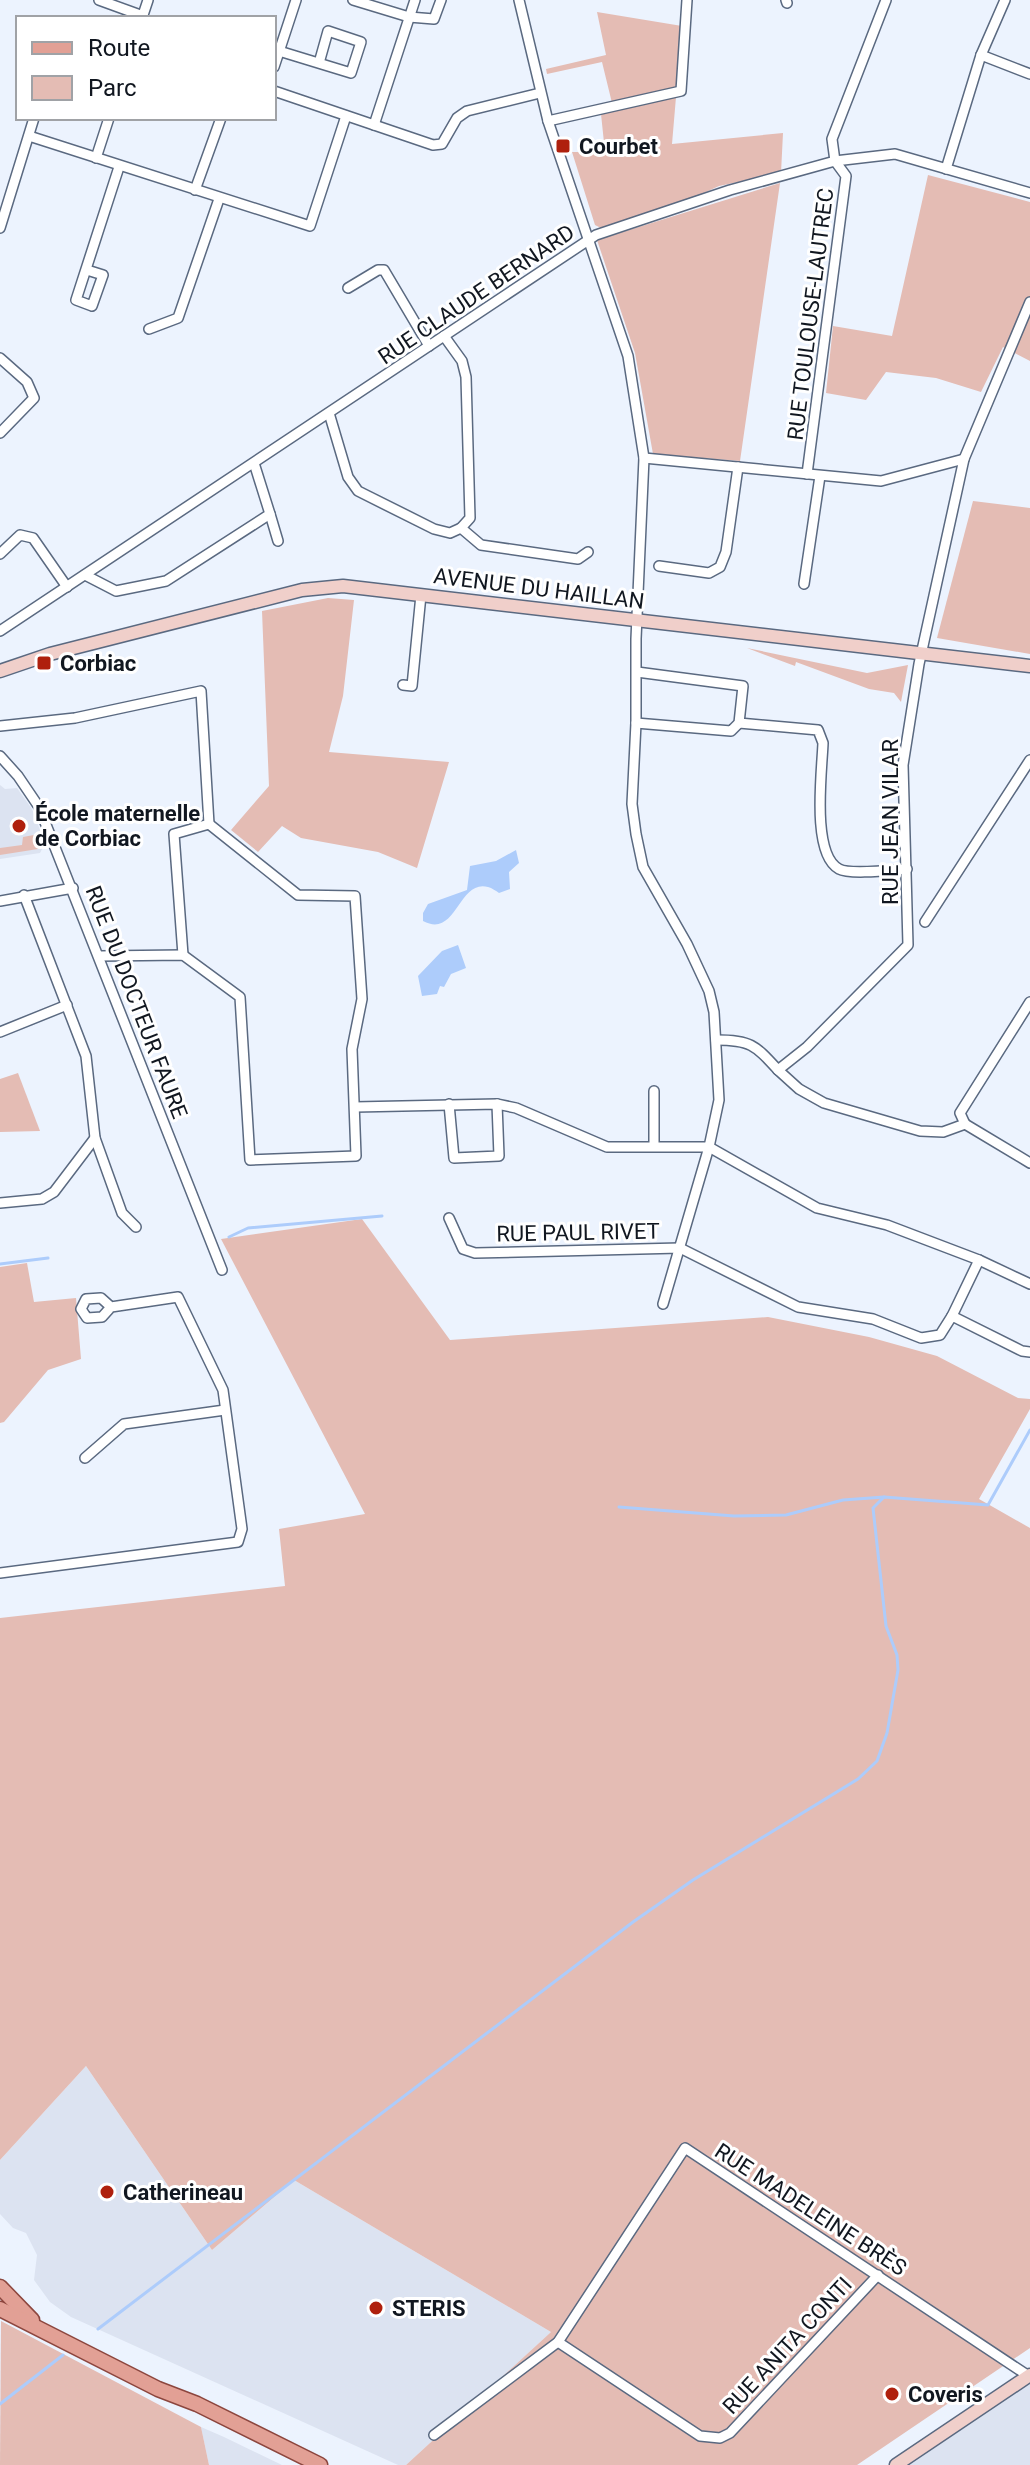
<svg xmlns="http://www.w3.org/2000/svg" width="1030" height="2465" font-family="Roboto,sans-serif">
<rect width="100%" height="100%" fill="#ecf3fe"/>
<g fill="#dce3f1">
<polygon points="0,785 5,789 17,788 32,809 45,843 40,853 0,859"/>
<polygon points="86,2066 212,2250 294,2180 551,2332 406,2465 398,2465 71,2317 50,2302 34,2280 37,2255 26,2233 13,2228 0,2214 0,2160"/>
<polygon points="1030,2382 1030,2465 910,2465"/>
<polygon points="201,2427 224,2437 282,2465 209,2465"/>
</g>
<g fill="#e4bcb4">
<polygon points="597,12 682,26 676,88 612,103 602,62 547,74 546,69 606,55"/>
<polygon points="676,97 672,144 783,133 781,173 719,186 673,207 601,228 595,225 572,152 605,152 601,114"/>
<polygon points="928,175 1030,202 1030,361 1003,347 981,392 936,378 886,372 866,400 826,393 833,326 892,336"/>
<polygon points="780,183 740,461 653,454 635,353 597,240"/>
<polygon points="973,501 1030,508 1030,654 937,638"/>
<polygon points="328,598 354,600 343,696 329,752 449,762 417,868 378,852 301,838 282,826 258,852 231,830 269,786 262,611"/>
<polygon points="747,648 867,673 908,665 901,702 894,693 869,689 796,662 795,666"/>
<polygon points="39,834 41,841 38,849 0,855 0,848 22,845 23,837"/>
<polygon points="18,1073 40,1131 0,1132 0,1079"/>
<polygon points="362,1219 450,1340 768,1317 869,1337 937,1356 1018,1398 1030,1399 1030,1409 979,1499 1030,1528 1030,2348 857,2465 406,2465 551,2332 294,2180 212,2250 86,2066 0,2160 0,1618 285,1586 279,1529 365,1514 221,1239"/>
<polygon points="27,1263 34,1302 76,1298 81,1359 48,1370 4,1422 0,1423 0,1267"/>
<polygon points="1,2321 201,2427 209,2465 0,2465"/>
</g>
<g fill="#adccfb">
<path d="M516,850L519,863L509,872L510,889L499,893C496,891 492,888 488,887C458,879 457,939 423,921V913L428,904L467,890L470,866L496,861Z"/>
<polygon points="458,945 466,968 451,974 444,987 440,986 437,994 422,996 418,976 442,951"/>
</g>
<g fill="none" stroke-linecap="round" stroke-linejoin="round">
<g stroke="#adccfb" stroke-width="3">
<polyline points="229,1237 248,1228 382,1216"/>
<polyline points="0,1264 48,1258"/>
<polyline points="619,1507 734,1516 786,1515 843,1500 884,1497"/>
<polyline points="98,2329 633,1922 693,1880 858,1779 877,1761 887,1733 898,1670 897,1655 886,1626 873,1508 884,1497 988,1505 1030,1430"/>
<polyline points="0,2404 63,2355"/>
</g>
<defs>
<g id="street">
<polyline points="99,0 143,16"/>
<polyline points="353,0 409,17 434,19 441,0"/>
<polyline points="519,0 548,121 628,356 644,458 636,639 636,723 632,804 636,834 643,867 687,944 709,991 714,1012 719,1100 709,1147 663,1304"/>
<polyline points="786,0 787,3"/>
<polyline points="142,18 148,0"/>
<polyline points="279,51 351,73 361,42 328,31 319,63"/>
<polyline points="981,55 1030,74"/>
<polyline points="274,67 296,0"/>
<polyline points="274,91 433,145 442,144 457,118 467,111 540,93"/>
<polyline points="548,121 681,91 687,0"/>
<polyline points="374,125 415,0"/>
<polyline points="29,136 310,226 346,116"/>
<polyline points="96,158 109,118"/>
<polyline points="946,169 981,55 1005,0"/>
<polyline points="195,190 221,118"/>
<polyline points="0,228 34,118"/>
<polyline points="87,270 103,275 92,306 76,300 119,167"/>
<polyline points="348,288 378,270 384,270 429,346"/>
<polyline points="149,329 178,318 219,199"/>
<polyline points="444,336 462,361 466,377 470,518 461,528 481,545 578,559 588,552"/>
<polyline points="0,358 27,382 34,398 0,433"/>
<polyline points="329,413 348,477 358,491 434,529 450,533 461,528"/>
<polyline points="644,458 881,481 964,459"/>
<polyline points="807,474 846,176 835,161 832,139 886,0"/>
<polyline points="270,514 278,541"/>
<polyline points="0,554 20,535 33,538 67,587"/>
<polyline points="659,566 709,573 720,567 726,552 738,467"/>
<polyline points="85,575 116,591 166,581 270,514 254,463"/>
<polyline points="804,584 820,476"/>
<polyline points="0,631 596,235 730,190 835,161 895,154 1030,193"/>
<polyline points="403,685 412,686 421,595"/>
<polyline points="636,723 731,731 739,723 743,686 637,672"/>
<path d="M739,723L818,730L823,743C822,771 811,854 839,869C850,875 892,870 907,869"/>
<polyline points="0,726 75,718 201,691 209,824 174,834 183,955"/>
<polyline points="0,756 18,776 39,807 222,1270"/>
<polyline points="24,895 86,1056 95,1138 122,1213 136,1227"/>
<polyline points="0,901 73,888"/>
<polyline points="925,922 1030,760"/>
<polyline points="100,956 183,955 240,997 250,1160 356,1156 352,1049 362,999 355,896 298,895 209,824"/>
<polyline points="0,1032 67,1005"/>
<path d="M716,1040C751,1040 755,1045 778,1070L807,1047L908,945L903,765L919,664L964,459L1030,302"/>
<polyline points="778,1070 799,1089 824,1103 920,1131 943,1132 965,1124"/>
<polyline points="654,1091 654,1146"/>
<polyline points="449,1104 454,1158 499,1156 497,1104"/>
<polyline points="355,1107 497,1104 516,1108 607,1147 709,1147 817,1208 887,1225 979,1260 1030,1284"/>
<polyline points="965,1124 960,1113 1030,1002"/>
<polyline points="965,1124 1030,1163"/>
<polyline points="0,1203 42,1199 54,1192 95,1138"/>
<polyline points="449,1218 463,1249 475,1253 680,1248 798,1307 873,1319 921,1338 940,1335 952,1316 1022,1351 1030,1352"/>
<polyline points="952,1316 979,1260"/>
<polyline points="85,1458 124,1424 225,1410"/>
<polyline points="0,1573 238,1542 242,1529 223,1390 178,1297 111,1307 102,1317 87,1318 81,1309 86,1299 101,1298 111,1307"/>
<polyline points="558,2342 700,2436 720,2438 730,2433 878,2275"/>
<polyline points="434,2435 558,2342 685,2148 1030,2377"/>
</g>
<g id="secondary">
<polyline points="0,671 50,654 302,590 343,586 1030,666"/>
<polyline points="896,2465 1030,2375"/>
</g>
<g id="primary">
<polyline points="0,2287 32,2320"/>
<polyline points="0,2309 158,2389 197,2404 320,2465"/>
</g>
</defs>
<use href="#street" stroke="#5a6980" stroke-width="12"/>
<use href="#secondary" stroke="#5a6980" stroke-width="15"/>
<use href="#primary" stroke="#8c463e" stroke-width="17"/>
<use href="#street" stroke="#fff" stroke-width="9"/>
<use href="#secondary" stroke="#f0cfca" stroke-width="12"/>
<use href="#primary" stroke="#e2a095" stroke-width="14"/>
</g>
<g fill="#af200d" stroke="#fff" stroke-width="3">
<rect x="555" y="138" width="16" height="16" rx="4"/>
<rect x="36" y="655" width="16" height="16" rx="4"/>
<circle cx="19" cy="826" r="8"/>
<circle cx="107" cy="2192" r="8"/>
<circle cx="376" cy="2308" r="8"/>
<circle cx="892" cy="2394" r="8"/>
</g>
<g text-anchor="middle" stroke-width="6" stroke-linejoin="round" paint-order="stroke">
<g font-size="22" font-weight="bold" fill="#111720" stroke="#fff" text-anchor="start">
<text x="579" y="154">Courbet</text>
<text x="60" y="671">Corbiac</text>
<text x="35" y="821">École maternelle<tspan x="35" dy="25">de Corbiac</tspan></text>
<text x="123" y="2200">Catherineau</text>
<text x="392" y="2316">STERIS</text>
<text x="908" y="2402">Coveris</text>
</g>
<g font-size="22" fill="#111720" stroke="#fff">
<text transform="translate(476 294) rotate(-34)" y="8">RUE CLAUDE BERNARD</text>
<text transform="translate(810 314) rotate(-83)" y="8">RUE TOULOUSE-LAUTREC</text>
<text transform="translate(539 588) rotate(7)" y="8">AVENUE DU HAILLAN</text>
<text transform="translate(890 822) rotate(-90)" y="8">RUE JEAN VILAR</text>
<text transform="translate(137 1002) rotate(69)" y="8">RUE DU DOCTEUR FAURE</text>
<text transform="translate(578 1232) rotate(-1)" y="8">RUE PAUL RIVET</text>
<text transform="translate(811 2209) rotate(33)" y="8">RUE MADELEINE BRÈS</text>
<text transform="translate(787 2345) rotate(-47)" y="8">RUE ANITA CONTI</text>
</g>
</g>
<rect x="16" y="16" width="260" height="104" fill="#ffffff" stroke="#a0a2a6" stroke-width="2"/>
<rect x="32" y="42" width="40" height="12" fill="#e2a095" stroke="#a0a2a6" stroke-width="2"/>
<text x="88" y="56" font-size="24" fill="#111720">Route</text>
<rect x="32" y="76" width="40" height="24" fill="#e4bcb4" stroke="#a0a2a6" stroke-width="2"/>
<text x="88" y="96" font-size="24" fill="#111720">Parc</text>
</svg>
